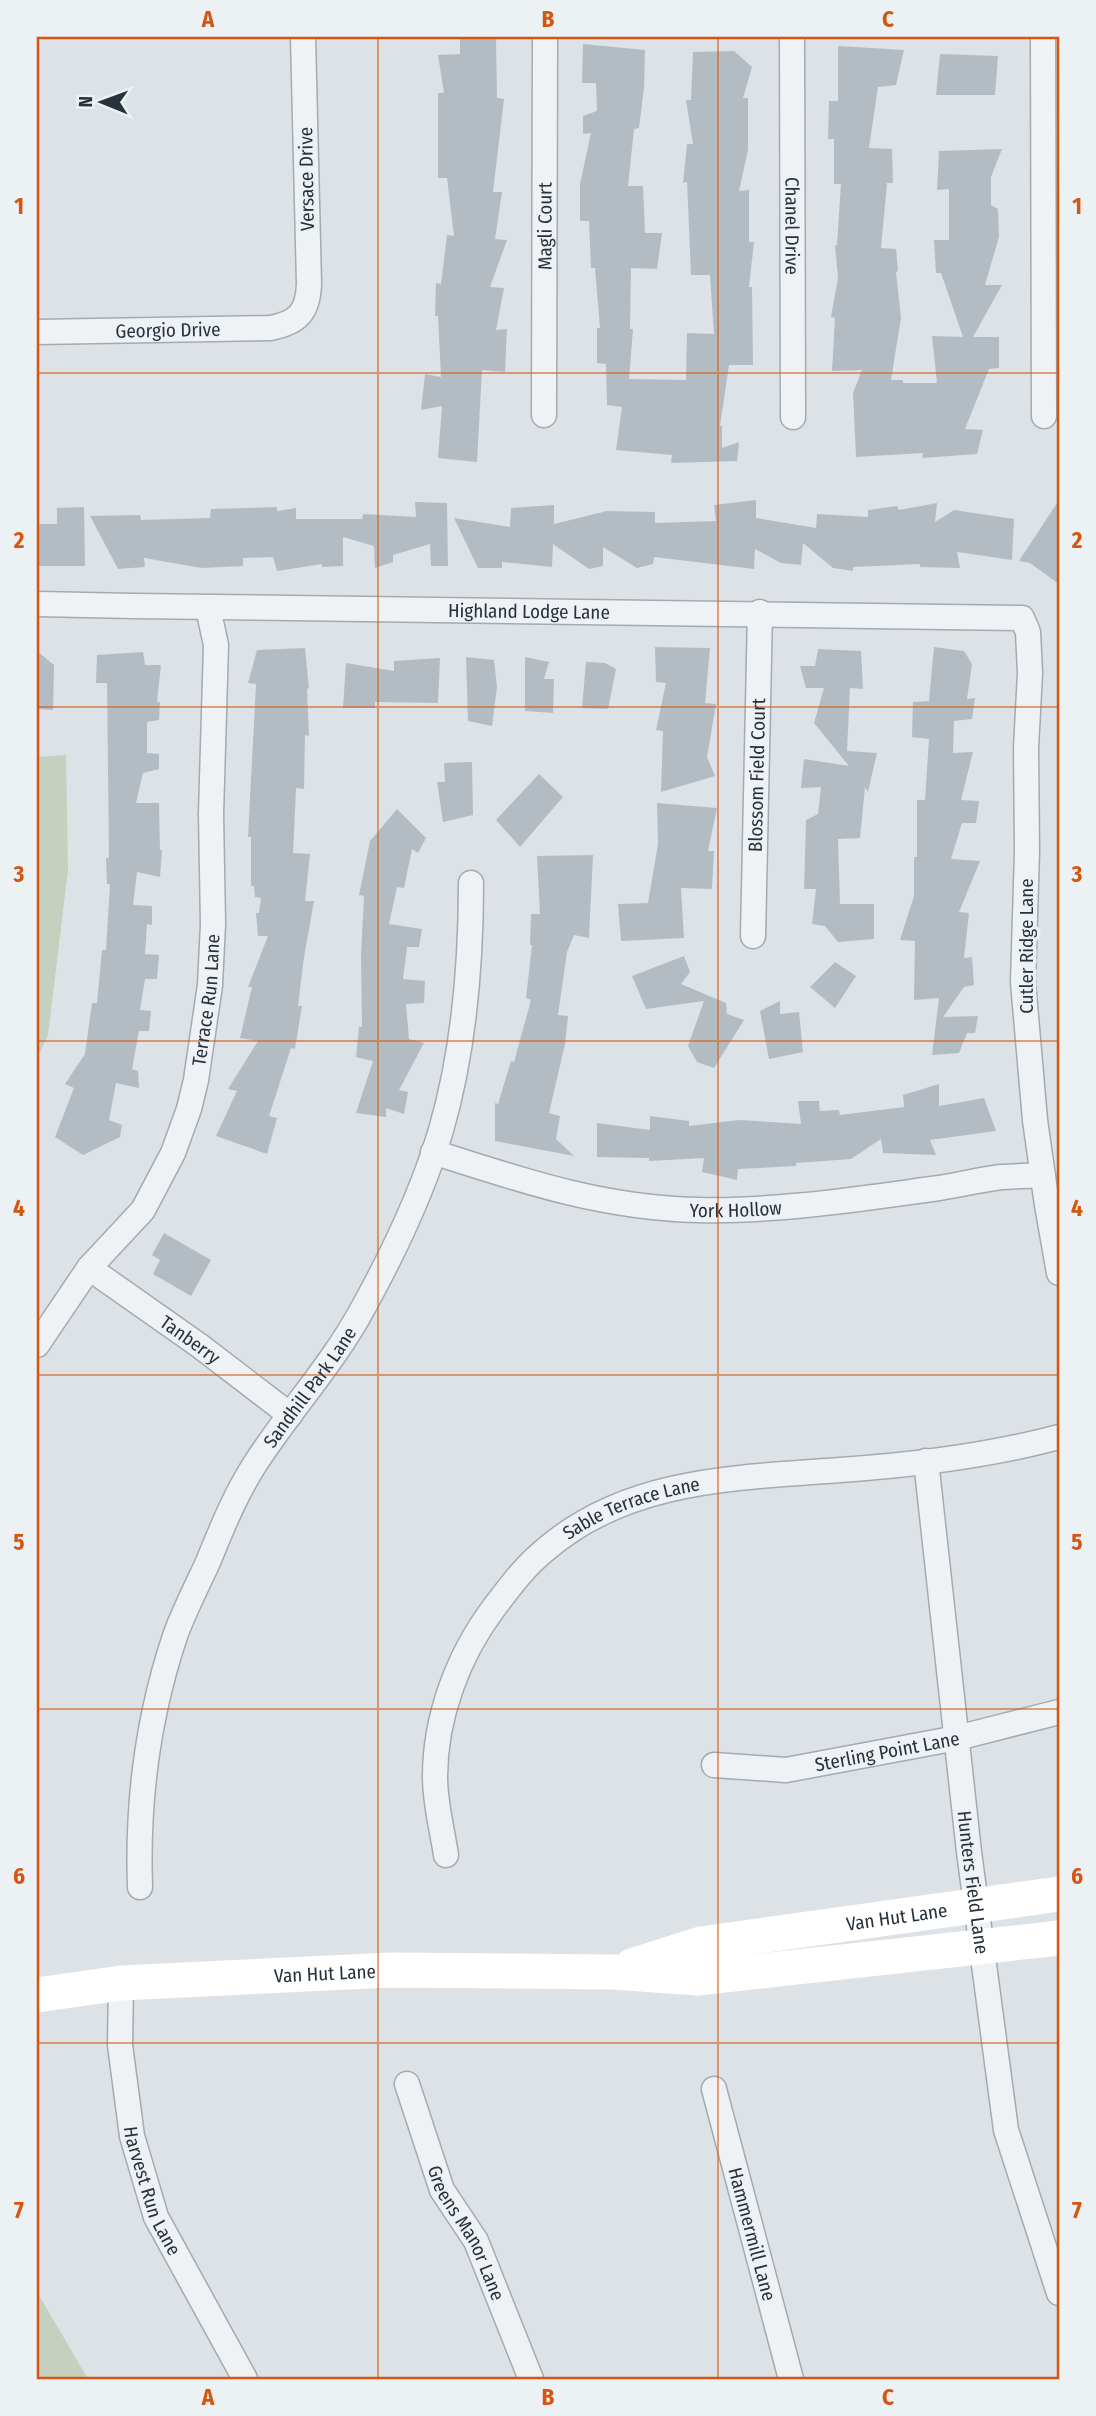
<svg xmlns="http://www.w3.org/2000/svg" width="1096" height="2416" font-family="'Fira Sans Condensed',sans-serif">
<rect width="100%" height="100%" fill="#dde2e7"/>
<g fill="#c5d0be">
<polygon points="66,755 68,870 48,1035 37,1059 37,757"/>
<polygon points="37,2292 88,2379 37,2379"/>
</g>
<g fill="#b4bcc3">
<polygon points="460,37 496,37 497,98 504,99 493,192 502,192 495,239 507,240 490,287 504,288 496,330 507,329 505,372 482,370 477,462 438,458 442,406 421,410 425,374 441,377 438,316 435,316 436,283 441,284 447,235 454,236 447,178 438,178 438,93 444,93 438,55 460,54"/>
<polygon points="583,44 645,50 644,88 639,128 634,129 628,186 643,186 645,233 662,233 657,269 631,268 630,329 633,329 629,379 686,380 687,333 714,334 710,275 691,275 687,182 683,183 687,144 693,144 686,100 691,100 693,52 734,51 752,67 743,98 748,98 748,150 739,191 749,190 749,242 754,242 749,287 752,287 753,365 729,365 720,426 722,426 722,448 739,442 737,461 671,463 672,455 616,450 622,407 607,405 606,364 597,363 597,328 600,328 595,268 591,268 589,221 580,221 580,184 591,133 583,134 583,116 597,111 596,83 582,83"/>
<polygon points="838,46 904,50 896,85 878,87 869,148 892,149 893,183 887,183 881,248 896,249 898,271 896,272 901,318 891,380 903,380 903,383 937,383 932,336 963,337 941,273 936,273 934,240 949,240 949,189 937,190 939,151 1002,149 991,177 991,205 998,209 999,237 985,285 1002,285 973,337 999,337 999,368 989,369 965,429 983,430 977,454 922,458 923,453 856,457 853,393 862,370 832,371 835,318 831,317 838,278 835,245 837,245 841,184 834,184 834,139 828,139 829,101 838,101"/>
<polygon points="940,54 998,56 995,95 936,95"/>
<polygon points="756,500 756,518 816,528 817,514 868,517 868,510 897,506 899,510 937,503 935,522 954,510 1014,519 1012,560 957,552 960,568 920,567 920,564 853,567 853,571 833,568 803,543 801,565 781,563 755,549 754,569 654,557 653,564 637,568 603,547 603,566 589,569 553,544 552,567 502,562 502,568 478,568 454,518 510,527 511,508 554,505 554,524 607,511 655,512 655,523 716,521 714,505"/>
<polygon points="1059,500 1059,584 1030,563 1019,561"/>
<polygon points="415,502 447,503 448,566 431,566 430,544 393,555 393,562 375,568 374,546 343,537 343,566 322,567 322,564 277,571 273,557 243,558 243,566 202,568 144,558 145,567 118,569 90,516 140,515 141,520 210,518 211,509 277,507 277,511 296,508 296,519 362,519 363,514 416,517"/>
<polygon points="84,507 85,566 37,566 37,524 57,524 57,508"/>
<polygon points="655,647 710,648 705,703 716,704 707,757 715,776 661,792 663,731 656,730 666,683 656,682"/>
<polygon points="934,647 964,651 972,664 967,699 975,698 972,719 954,721 953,753 973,752 961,800 979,801 976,823 962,823 951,859 980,861 959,912 969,913 964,958 972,957 974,985 964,987 943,1017 978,1016 975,1033 967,1033 959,1053 932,1055 939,998 914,1000 915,941 900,940 914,896 914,857 917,857 917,800 925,800 929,739 912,737 913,702 929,701"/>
<polygon points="305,648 309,689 307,688 309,736 305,735 304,789 296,788 293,853 310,854 305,901 314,901 304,957 298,1006 302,1006 295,1049 291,1048 269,1116 277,1118 267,1154 216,1136 237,1091 228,1089 258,1041 240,1038 252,987 248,987 268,936 258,936 256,913 259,913 261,898 255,897 254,886 251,886 251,837 248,837 256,684 248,683 257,650"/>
<polygon points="818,649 861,651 863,689 850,688 847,751 877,753 868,792 865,787 860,838 838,839 840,904 874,904 874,939 838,942 825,926 812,924 816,889 804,889 806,820 818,814 821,787 801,788 804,759 849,766 814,723 824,688 806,688 800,666 815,666"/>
<polygon points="37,651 54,665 53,710 37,709"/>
<polygon points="143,652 145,665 161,665 157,702 160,702 159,720 147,722 147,753 159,754 159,769 143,773 136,803 159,803 160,850 162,850 160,877 137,872 133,905 152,906 152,925 147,924 145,954 159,955 157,979 145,979 140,1010 151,1011 149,1031 139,1031 132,1069 138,1071 139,1088 116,1083 109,1120 122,1125 120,1137 83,1155 55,1137 74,1088 65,1084 85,1054 92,1003 97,1003 102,950 106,950 110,884 107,884 106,858 109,858 107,683 96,683 97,655"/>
<polygon points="466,657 494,660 497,687 492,726 468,721"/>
<polygon points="525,657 549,662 544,679 554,679 553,713 525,711"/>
<polygon points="440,658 438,703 375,702 375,708 343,708 346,663 394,671 394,661"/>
<polygon points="586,662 605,663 616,669 608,709 582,708"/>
<polygon points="472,762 473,815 443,822 437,782 445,782 444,763"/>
<polygon points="539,774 563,797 520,847 496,820"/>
<polygon points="657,803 717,808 708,851 714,851 712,889 681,888 684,938 621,941 618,904 648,903 658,844"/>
<polygon points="397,809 426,838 418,853 412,849 404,888 397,887 389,924 422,929 419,947 407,947 403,979 425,981 424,1003 406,1004 409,1039 424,1043 399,1090 408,1092 404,1114 386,1108 386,1117 356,1113 373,1061 356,1057 359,1027 362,1027 361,956 364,896 359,895 370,841"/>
<polygon points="593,855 589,938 574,935 567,952 558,1015 568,1016 565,1044 549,1113 560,1116 556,1139 574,1156 495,1141 495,1103 498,1104 511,1061 514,1062 531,1000 526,998 532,945 530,945 531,914 540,914 537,856"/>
<polygon points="684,956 690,972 681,984 726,1003 727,1014 744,1020 714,1068 697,1062 688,1046 704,1001 646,1009 632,976"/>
<polygon points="835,962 856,976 835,1008 810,987"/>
<polygon points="780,1001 780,1014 799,1012 803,1052 769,1059 760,1011"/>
<polygon points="939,1084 939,1106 984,1098 996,1131 930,1140 936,1155 883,1153 881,1139 851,1159 796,1163 796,1166 738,1169 737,1180 702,1172 704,1158 649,1161 649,1158 597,1157 597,1123 650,1130 650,1116 689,1121 689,1126 739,1120 801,1124 798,1101 819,1101 820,1111 839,1110 840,1115 904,1107 903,1095"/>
<polygon points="164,1233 211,1260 191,1296 153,1274 160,1260 152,1255"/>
</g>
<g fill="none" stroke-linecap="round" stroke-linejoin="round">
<defs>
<g id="street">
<path id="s1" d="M792,37L793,417"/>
<polyline points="1043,37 1044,416"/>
<path id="s2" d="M37,332L270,328C298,323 308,312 309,284L303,37"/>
<path id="s3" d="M544,415L545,37"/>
<path id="s4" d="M37,604C365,611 693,611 1022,618L1028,632L1030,673L1026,748L1027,851L1023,982L1035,1120L1047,1205L1059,1273"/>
<path id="s5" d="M753,936L760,612"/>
<path id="s6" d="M433,1152C523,1181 603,1208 698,1210C773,1212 858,1199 932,1189C955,1186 978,1180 1001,1177C1015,1176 1029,1176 1043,1175"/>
<path id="s7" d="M89,1268L200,1346L290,1415"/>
<path id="s8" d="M37,1345L89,1268L143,1210L173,1153L189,1109L196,1080L210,985L213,924L211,814L216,645L208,608"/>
<path id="s9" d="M926,1461L969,1852L1006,2130L1059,2293"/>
<path id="s10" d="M714,1765L786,1770L957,1738L1059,1712"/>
<path id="s11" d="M446,1855C442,1829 435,1803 435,1777C435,1717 458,1656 493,1609C509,1588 524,1567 545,1550C628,1478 737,1478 840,1470C913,1465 988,1456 1059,1437"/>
<path id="s12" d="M140,1887C137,1803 148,1717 175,1636C184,1611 197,1586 208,1562C222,1528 235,1495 255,1464C289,1411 333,1364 363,1308C394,1252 423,1191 441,1130C464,1051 471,964 471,883"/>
<path id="s13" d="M121,1983L120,2045L132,2136L156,2217L245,2379"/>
<path id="s14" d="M407,2084L442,2190L476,2241L531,2379"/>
<path id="s15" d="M714,2089L791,2379"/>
</g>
</defs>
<use href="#street" stroke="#a3aab1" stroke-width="27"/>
<use href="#street" stroke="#eff2f5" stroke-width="24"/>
<g stroke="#fff" stroke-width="35">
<path id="s16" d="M632,1966L701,1944L1059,1894"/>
<path id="s17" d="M37,1995L121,1983L391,1970L613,1972L697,1978L1059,1938"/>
</g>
</g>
<path fill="none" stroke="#d55511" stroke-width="2" stroke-opacity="0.55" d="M378,37V2379M718,37V2379M37,373H1059M37,707H1059M37,1041H1059M37,1375H1059M37,1709H1059M37,2043H1059"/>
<g text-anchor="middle" stroke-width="7" stroke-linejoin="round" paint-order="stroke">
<g font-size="19" fill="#27323d" stroke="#ecf1f4">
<text transform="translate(306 179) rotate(-91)" y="7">Versace Drive</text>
<text dy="7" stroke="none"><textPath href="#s3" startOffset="189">Magli Court</textPath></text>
<text dy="7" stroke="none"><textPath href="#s1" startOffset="189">Chanel Drive</textPath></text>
<text dy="7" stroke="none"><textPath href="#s2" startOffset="131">Georgio Drive</textPath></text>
<text dy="7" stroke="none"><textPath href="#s4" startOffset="492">Highland Lodge Lane</textPath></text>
<text dy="7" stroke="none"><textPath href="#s5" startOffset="161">Blossom Field Court</textPath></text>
<text transform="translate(1026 946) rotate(-90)" y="7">Cutler Ridge Lane</text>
<text dy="7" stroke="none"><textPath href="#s8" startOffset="394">Terrace Run Lane</textPath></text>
<text dy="7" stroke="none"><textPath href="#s6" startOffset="310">York Hollow</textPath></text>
<text dy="7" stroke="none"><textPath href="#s7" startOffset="124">Tanberry</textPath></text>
<text dy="7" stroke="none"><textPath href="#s12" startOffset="539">Sandhill Park Lane</textPath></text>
<text dy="7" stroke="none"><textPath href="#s11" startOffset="436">Sable Terrace Lane</textPath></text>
<text dy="7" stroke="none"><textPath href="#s10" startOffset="175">Sterling Point Lane</textPath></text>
<text dy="7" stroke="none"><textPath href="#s9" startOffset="424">Hunters Field Lane</textPath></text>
<text dy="7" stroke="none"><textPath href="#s16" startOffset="270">Van Hut Lane</textPath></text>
<text dy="7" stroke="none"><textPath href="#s17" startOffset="289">Van Hut Lane</textPath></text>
<text dy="7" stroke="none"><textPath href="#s13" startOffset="212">Harvest Run Lane</textPath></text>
<text dy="7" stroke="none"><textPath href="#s14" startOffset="161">Greens Manor Lane</textPath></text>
<text dy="7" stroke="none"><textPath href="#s15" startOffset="150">Hammermill Lane</textPath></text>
</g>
</g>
<rect width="1096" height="2416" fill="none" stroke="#ecf1f4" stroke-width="77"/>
<g transform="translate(102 102) rotate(271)" stroke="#ecf1f4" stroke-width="5" paint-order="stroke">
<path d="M0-5L12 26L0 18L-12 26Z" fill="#27323d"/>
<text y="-10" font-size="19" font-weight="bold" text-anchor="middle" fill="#27323d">N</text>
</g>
<rect x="38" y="38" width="1020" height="2340" fill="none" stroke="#d55511" stroke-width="2.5"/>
<g font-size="23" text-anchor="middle" font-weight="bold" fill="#d55511">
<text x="208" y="27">A</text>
<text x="548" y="27">B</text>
<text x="888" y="27">C</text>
<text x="19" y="214">1</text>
<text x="1077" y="214">1</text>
<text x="19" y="548">2</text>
<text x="1077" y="548">2</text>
<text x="19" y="882">3</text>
<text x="1077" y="882">3</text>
<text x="19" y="1216">4</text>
<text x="1077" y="1216">4</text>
<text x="19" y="1550">5</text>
<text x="1077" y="1550">5</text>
<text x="19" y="1884">6</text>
<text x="1077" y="1884">6</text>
<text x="19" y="2218">7</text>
<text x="1077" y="2218">7</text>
<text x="208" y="2405">A</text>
<text x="548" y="2405">B</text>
<text x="888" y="2405">C</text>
</g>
</svg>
